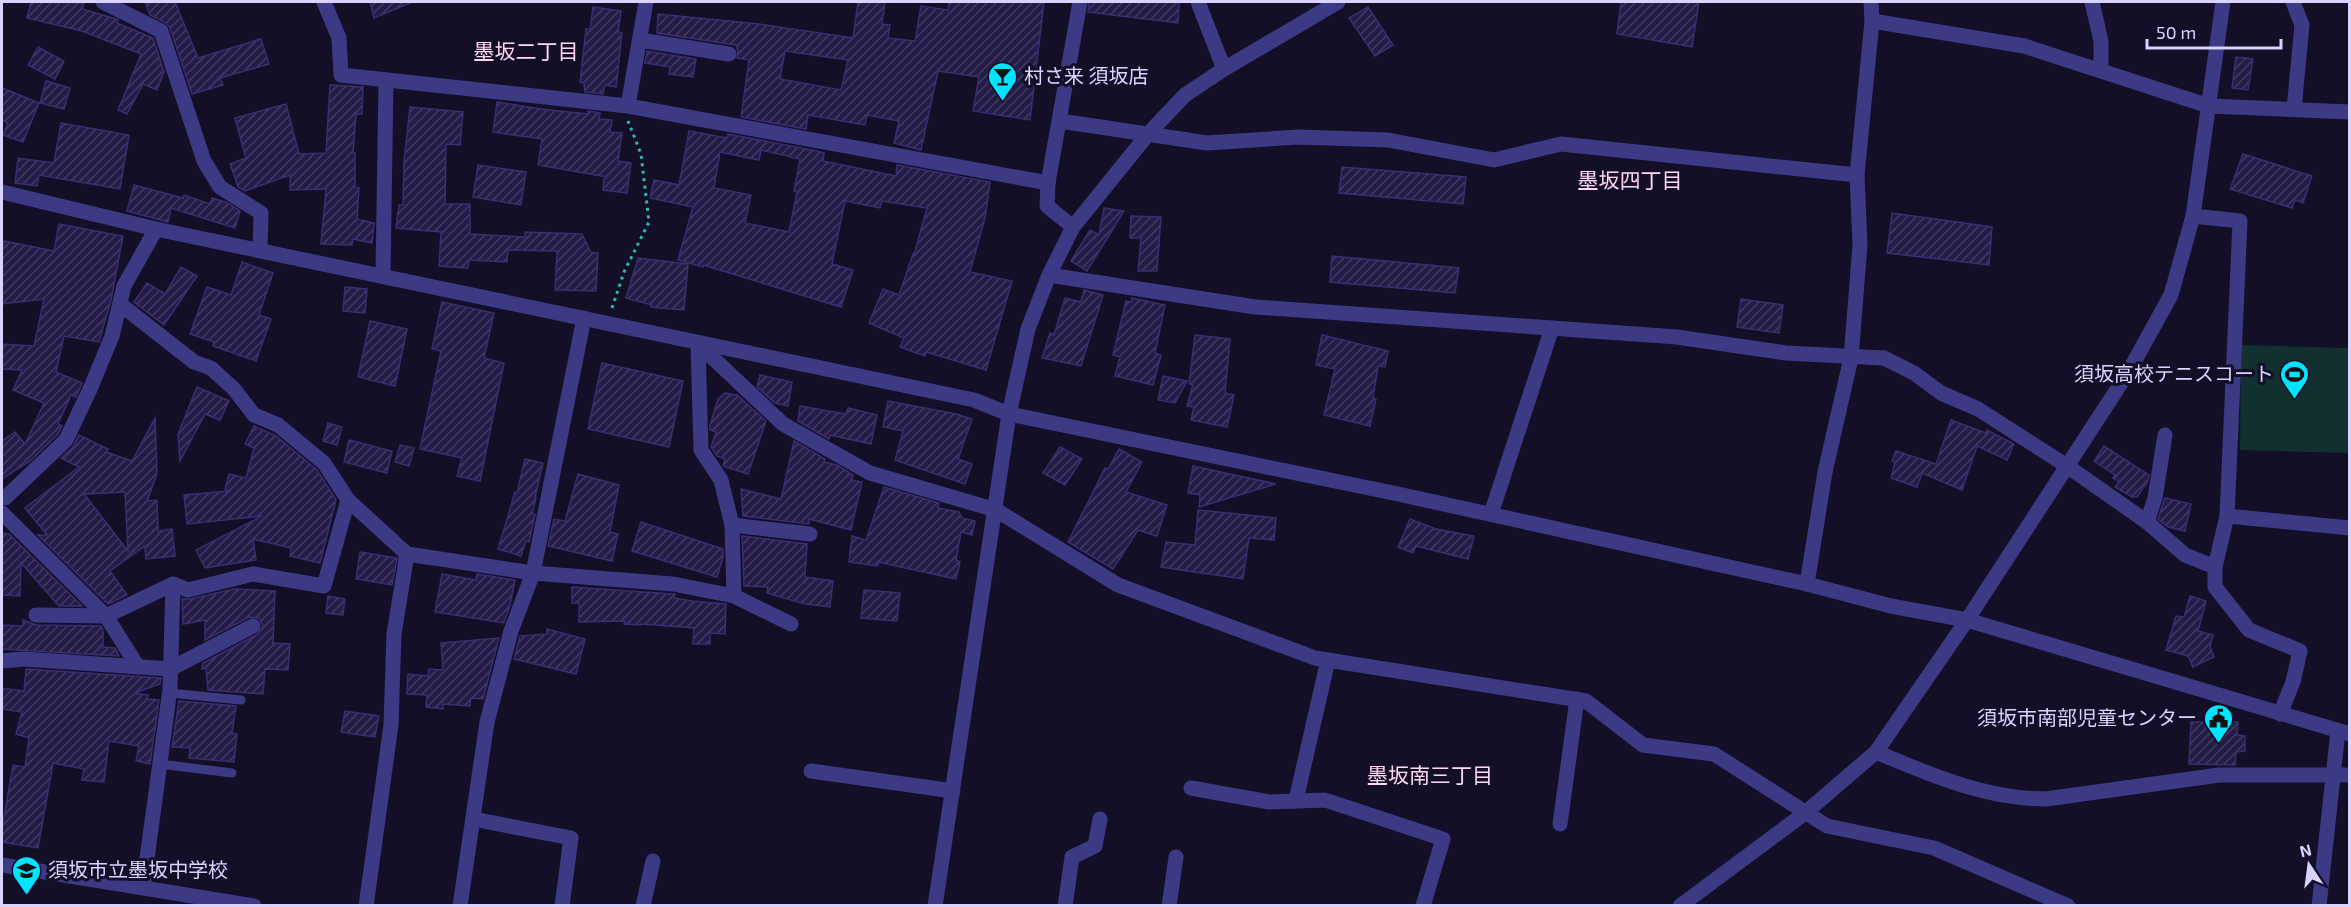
<svg xmlns="http://www.w3.org/2000/svg" width="2351" height="907" font-family="'Exo 2','Noto Sans JP',sans-serif">
<defs>
<pattern id="building-hatch" width="6" height="6" patternUnits="userSpaceOnUse" patternTransform="scale(1.5)"><rect width="6" height="6" fill="#241b47"/><path d="M-1 1l2-2M0 6l6-6M5 7l2-2" fill="none" stroke="#433b63"/></pattern>
</defs>
<rect width="100%" height="100%" fill="#130f26"/>
<polygon fill="#12302f" points="2241,345 2349,348 2349,453 2240,450"/>
<g fill="url(#building-hatch)" stroke="#3b2d73" stroke-width="1.5" fill-rule="evenodd">
<polygon points="31,2 84,3 82,9 116,19 118,20 117,23 153,38 164,72 157,90 143,84 127,114 118,110 141,54 82,31 27,18"/>
<polygon points="145,2 175,2 198,58 261,39 269,64 220,78 223,85 192,94 170,28 166,23 150,15"/>
<polygon points="370,2 412,2 374,18"/>
<path d="M858,2H885L882,24L890,25L888,38L915,41L921,6L948,10L949,2H1044L1030,120L973,111L979,77L938,71L921,150L894,143L899,121L867,115L865,125L808,115L806,129L741,117L749,60L737,58L738,51L736,45L657,33L658,14L759,24L853,38ZM785,51L848,60L841,90L780,79Z"/>
<polygon points="1089,2 1179,2 1178,23 1088,12"/>
<polygon points="1621,2 1699,2 1692,47 1617,34"/>
<polygon points="593,7 621,11 618,32 622,33 616,87 605,85 603,94 585,92 584,83 580,82 586,29 590,29"/>
<polygon points="1368,7 1393,45 1375,56 1349,18"/>
<polygon points="38,47 64,61 55,79 28,65"/>
<polygon points="647,51 696,59 693,77 669,74 670,67 645,63"/>
<polygon points="2236,57 2253,59 2248,90 2232,88"/>
<polygon points="46,81 70,88 64,109 40,103"/>
<polygon points="330,85 363,87 362,114 356,114 353,153 355,153 355,188 359,188 357,219 374,223 372,243 353,239 352,245 321,244 326,189 290,190 290,175 245,191 238,187 230,164 246,158 235,118 286,104 299,154 326,153"/>
<polygon points="2,88 39,103 23,142 3,135 8,123 2,120"/>
<polygon points="497,102 541,109 588,114 588,111 600,113 599,119 612,120 610,132 622,133 618,161 631,163 627,193 603,190 604,179 607,177 538,165 542,139 493,132"/>
<polygon points="410,107 463,112 460,145 446,144 445,204 470,204 470,234 525,237 525,232 582,234 591,252 598,253 596,291 555,290 557,251 508,250 507,262 469,260 468,268 439,266 441,232 396,228 399,205 403,205 404,162"/>
<polygon points="61,123 129,135 120,189 39,175 37,186 15,183 18,158 54,163"/>
<path d="M689,131L727,138L728,134L817,151L824,153L823,161L896,176L897,165L990,182L985,218L970,272L1012,281L986,370L926,352L925,356L900,347L904,338L869,323L883,289L899,295L913,254L914,255L927,208L882,201L880,208L845,201L832,264L853,270L841,307L703,265V267L678,260L693,207L650,198L654,180L679,185ZM761,150L800,159L794,191L797,192L789,232L745,223L751,195L714,188L720,152L759,160Z"/>
<polygon points="2243,154 2312,176 2303,203 2295,200 2292,208 2230,189"/>
<polygon points="478,165 526,172 521,205 473,197"/>
<polygon points="1342,167 1466,177 1463,204 1339,193"/>
<polygon points="134,185 183,198 184,195 210,204 212,198 228,203 240,211 235,228 171,208 168,222 127,211"/>
<polygon points="1104,208 1124,211 1087,271 1071,261 1090,230 1099,235"/>
<polygon points="1892,213 1992,227 1989,265 1887,253"/>
<polygon points="1131,216 1161,217 1157,271 1138,271 1141,238 1130,238"/>
<polygon points="59,224 123,236 111,300 99,342 64,336 56,372 82,383 76,397 71,395 58,424 62,426 58,434 30,461 2,479 2,441 15,432 25,444 44,403 13,390 22,370 2,369 2,344 34,346 44,299 2,304 2,251 4,241 54,251"/>
<polygon points="1332,256 1459,268 1455,293 1330,282"/>
<polygon points="638,258 688,264 684,310 651,307 652,305 626,298"/>
<polygon points="242,262 273,273 259,315 271,319 256,361 213,346 214,342 190,334 207,287 231,295"/>
<polygon points="181,267 197,276 164,325 134,302 147,283 165,294"/>
<polygon points="345,287 367,289 365,313 343,311"/>
<polygon points="1084,290 1103,295 1081,366 1042,358 1050,333 1054,335 1065,298 1081,302"/>
<polygon points="1132,298 1165,305 1155,353 1161,355 1153,385 1115,376 1120,357 1113,355 1126,301 1131,302"/>
<polygon points="1741,299 1783,305 1779,333 1737,327"/>
<polygon points="442,302 494,313 484,358 504,363 480,481 457,476 462,458 420,449 441,351 432,349"/>
<polygon points="370,321 407,329 395,386 358,377"/>
<polygon points="1195,335 1230,339 1225,393 1234,395 1227,427 1191,420 1194,407 1187,406 1193,385 1189,384"/>
<polygon points="1322,335 1388,351 1385,367 1378,366 1373,398 1376,399 1370,426 1324,415 1335,369 1316,365"/>
<polygon points="602,363 683,381 669,447 588,429"/>
<polygon points="760,375 792,382 788,406 775,403 757,387"/>
<polygon points="1163,376 1187,381 1175,403 1158,400"/>
<polygon points="197,387 229,401 220,420 205,414 180,461 178,434"/>
<polygon points="725,393 737,395 766,421 748,474 723,466 725,459 717,456 711,447 716,432 710,430 710,425 718,399"/>
<polygon points="888,401 956,414 972,419 958,459 972,464 965,484 895,460 903,431 883,427"/>
<polygon points="800,406 846,414 848,408 877,415 871,444 830,435 829,439 798,421"/>
<path d="M155,418L157,474L147,501L157,500L158,531L172,529L175,556L146,559L145,546L110,571L127,595L108,604L38,535H47L25,508L79,467L61,458L73,447L79,435L108,449L106,452L132,461ZM125,492L128,551L84,494Z"/>
<polygon points="1951,420 1986,433 1987,430 2014,444 2007,460 1977,446 1962,490 1922,473 1917,487 1891,478 1895,462 1892,461 1896,451 1936,464"/>
<polygon points="328,423 342,427 337,445 323,441"/>
<polygon points="254,426 276,436 317,470 336,500 320,563 290,556 291,548 253,539 256,560 205,568 196,550 262,516 187,524 184,495 229,491 225,489 229,474 246,478 254,448 245,444"/>
<polygon points="349,440 392,451 387,473 344,462"/>
<polygon points="794,441 825,459 824,462 837,465 853,475 851,480 862,482 851,530 809,519 809,524 743,516 741,489 781,499"/>
<polygon points="400,445 414,448 409,466 395,462"/>
<polygon points="2104,446 2149,475 2148,481 2137,497 2132,497 2115,487 2119,482 2113,478 2115,475 2094,461"/>
<polygon points="1060,447 1082,459 1065,485 1043,473"/>
<polygon points="1119,449 1142,462 1126,492 1167,505 1157,536 1138,530 1113,569 1068,542 1105,468 1108,469"/>
<polygon points="525,459 543,463 535,498 536,498 532,514 535,514 529,542 526,541 521,556 498,549 515,492 517,493"/>
<polygon points="1193,466 1276,484 1199,507 1200,495 1188,493"/>
<polygon points="578,474 619,485 610,532 618,534 612,561 548,546 554,519 565,521"/>
<polygon points="884,487 939,503 938,508 959,512 962,518 975,521 972,535 961,532 956,560 960,562 956,579 878,562 878,566 849,562 852,536 866,540"/>
<polygon points="2165,498 2191,504 2185,531 2168,527 2158,519"/>
<polygon points="1198,510 1276,518 1274,540 1249,538 1243,579 1161,567 1166,542 1195,545"/>
<polygon points="1410,519 1436,529 1474,536 1468,559 1416,546 1413,553 1398,547"/>
<polygon points="641,522 723,549 723,557 717,577 632,551"/>
<polygon points="2,533 9,534 82,606 59,606 21,563 20,596 2,595"/>
<polygon points="742,536 807,544 805,577 833,581 830,607 805,604 767,593 768,587 744,586"/>
<polygon points="360,552 397,558 392,585 356,579"/>
<polygon points="442,574 476,580 477,574 515,580 510,605 504,623 435,612"/>
<polygon points="572,587 672,594 675,594 674,598 692,601 726,604 725,634 710,633 710,644 693,644 694,628 641,624 641,625 624,624 625,621 579,622 579,603 572,603"/>
<polygon points="234,589 275,591 273,643 290,644 288,670 265,669 263,694 208,690 206,668 202,669 203,663 258,634 263,626 259,618 249,617 205,640 205,620 183,624 182,599 190,599"/>
<polygon points="864,590 900,593 897,621 861,618"/>
<polygon points="328,596 345,599 343,615 326,613"/>
<polygon points="2190,596 2206,601 2198,631 2213,635 2210,647 2214,657 2193,667 2188,656 2166,650 2176,616 2184,617"/>
<polygon points="23,620 36,625 101,626 103,630 103,647 115,648 119,656 2,649 2,625 23,626"/>
<polygon points="547,629 585,639 576,674 514,659 520,636 547,634"/>
<polygon points="499,638 483,699 471,698 470,706 443,704 443,709 426,707 427,695 407,694 408,674 428,676 429,669 443,670 441,643"/>
<polygon points="26,669 161,678 160,684 134,693 148,695 147,699 159,700 150,764 136,761 139,746 109,741 104,782 82,780 84,769 53,763 38,848 2,842 2,829 13,765 25,767 29,738 16,734 22,712 2,709 2,688 24,691"/>
<polygon points="179,701 236,706 232,734 237,734 234,762 189,758 190,748 172,747"/>
<polygon points="345,711 379,716 375,737 341,732"/>
<polygon points="2191,722 2238,722 2237,735 2245,736 2245,751 2236,752 2235,765 2189,764"/>
</g>
<g fill="none" stroke-linecap="round" stroke-linejoin="round">
<polyline stroke="#2fb8b0" stroke-width="3" stroke-dasharray="3 4.5" stroke-linecap="butt" points="612,308 624,272 649,222 641,154 628,121"/>
<g stroke="#3d3a85" stroke-width="9">
<polyline points="169,693 241,700"/>
<polyline points="160,764 232,773"/>
</g>
<g stroke="#3d3a85" stroke-width="15">
<polyline points="103,2 161,31 204,161 220,187 261,213 260,250"/>
<polyline points="324,2 339,38 341,75 628,106 1048,183"/>
<polyline points="1198,2 1224,69"/>
<polyline points="2092,2 2101,41 2101,71"/>
<polyline points="2293,2 2302,25 2294,109"/>
<polyline points="1872,21 2024,46 2209,106 2350,112"/>
<polyline points="640,40 729,54"/>
<polyline points="628,106 646,2"/>
<polyline points="1060,121 1207,143 1298,137 1388,140 1494,160 1561,144 1857,175"/>
<polyline points="2193,216 2240,221 2227,516 2215,567 2215,587 2249,630 2300,651 2293,682 2280,714"/>
<polyline points="383,275 386,80"/>
<polyline points="1049,275 1255,307 1677,337 1786,353 1884,358 1914,373 1941,393 1978,409 2067,466 2147,522 2185,555 2215,567"/>
<polyline points="120,304 194,362 211,368 234,389 254,415 278,425 324,463 348,500 407,554 533,573 673,584 734,596 791,624"/>
<polyline points="698,344 783,424 870,473 996,510 1118,585 1315,658 1586,701 1643,745 1714,754 1827,826 1934,848 2068,906"/>
<polyline points="698,344 701,450 721,480 732,525 734,596"/>
<polyline points="2,498 5,498 66,440 91,387 112,336 124,286 156,229"/>
<polyline points="2,513 106,616 138,667"/>
<polyline points="1491,514 1552,328"/>
<polyline points="2227,516 2350,528"/>
<polyline points="2147,522 2155,498 2165,435"/>
<polyline points="732,525 810,534"/>
<polyline points="1807,584 1825,472 1851,358 1860,245 1857,175 1872,21 1871,2"/>
<polyline points="36,615 106,616 173,584 188,590 253,574 324,586 348,500"/>
<polyline points="2,661 24,659 170,669 253,626"/>
<path d="M1876,752C1931,775 1985,799 2046,799L2219,775H2350"/>
<polyline points="811,771 953,791"/>
<polyline points="1191,788 1269,802 1325,800 1443,839 1423,906"/>
<polyline points="1296,800 1328,660"/>
<polyline points="473,819 571,838 562,906"/>
<polyline points="1560,824 1577,699"/>
<polyline points="143,888 170,689 173,584"/>
<polyline points="366,906 391,725 394,634 407,554"/>
<polyline points="460,906 487,722 511,631 533,573 584,318"/>
<polyline points="643,906 653,861"/>
<polyline points="1065,906 1072,857 1095,846 1100,819"/>
<polyline points="1169,906 1176,857"/>
<polyline points="2319,906 2338,731"/>
</g>
<g stroke="#3d3a85" stroke-width="15">
<polyline points="2,192 156,229 974,400 1009,414 1398,494 1807,584 1891,606 1967,620 2129,371 2171,295 2193,216 2223,2"/>
<polyline points="1073,227 1148,134 1185,95 1224,69 1338,2"/>
<polyline points="2,865 254,906"/>
<polyline points="935,906 1009,414 1028,329 1049,275 1073,227 1047,206 1048,183 1080,2"/>
<polyline points="1680,906 1805,813 1876,752 1967,620 2350,734"/>
</g>
</g>
<defs>
<symbol id="bar-pin" viewBox="-11 -11 22 30"><path d="M0 17L-7.5 6A9.5 9.5 0 1 1 7.5 6Z" fill="#00e5ff" stroke="#130f26"/><path d="M-6-5H6L.8 .8V4.5H3.5V6h-7V4.5H-.8V.8Z" fill="#111"/></symbol>
<symbol id="stadium-pin" viewBox="-11 -11 22 30"><path d="M0 17L-7.5 6A9.5 9.5 0 1 1 7.5 6Z" fill="#00e5ff" stroke="#130f26"/><path d="M0-5a6.5 5 0 1 0 0 10a6.5 5 0 1 0 0-10ZM-3.5-1.8h7v3.6h-7Z" fill="#111"/></symbol>
<symbol id="civic-pin" viewBox="-11 -11 22 30"><path d="M0 17L-7.5 6A9.5 9.5 0 1 1 7.5 6Z" fill="#00e5ff" stroke="#130f26"/><path d="M-.6-6.5H3V-4.5H.6V-3L4-1V1h2V6H-6V1h2V-1L-.6-3ZM-1.2 2.5V6h2.4V2.5Z" fill="#111"/></symbol>
<symbol id="school-pin" viewBox="-11 -11 22 30"><path d="M0 17L-7.5 6A9.5 9.5 0 1 1 7.5 6Z" fill="#00e5ff" stroke="#130f26"/><path d="M0-5L7-2L0 1L-7-2ZM-4 1L0 2.5L4 1V4Q0 6-4 4Z" fill="#111"/></symbol>
</defs>
<g fill-rule="evenodd">
<use href="#bar-pin" x="986" y="60" width="33" height="45"/>
<use href="#stadium-pin" x="2278" y="358" width="33" height="45"/>
<use href="#civic-pin" x="2202" y="702" width="33" height="45"/>
<use href="#school-pin" x="10" y="854" width="33" height="45"/>
</g>
<g text-anchor="middle" stroke-width="6" stroke-linejoin="round" paint-order="stroke">
<g font-size="20" fill="#d9d4ff" stroke="#130f26" text-anchor="start">
<text x="1024" y="83">村さ来 須坂店</text>
<text x="2274" y="381" text-anchor="end">須坂高校テニスコート</text>
<text x="2197" y="725" text-anchor="end">須坂市南部児童センター</text>
<text x="48" y="877">須坂市立墨坂中学校</text>
</g>
<g font-size="21" fill="#ffd6f0" stroke="#130f26">
<text x="526" y="59">墨坂二丁目</text>
<text x="1630" y="188">墨坂四丁目</text>
<text x="1430" y="783">墨坂南三丁目</text>
</g>
</g>
<rect width="2351" height="907" fill="none" stroke="#d9d4ff" stroke-width="6"/>
<g transform="translate(2309 865) rotate(347)" stroke="#130f26" stroke-width="4.5" paint-order="stroke">
<path d="M0-4.5L10 22L0 15L-10 22Z" fill="#d9d4ff"/>
<text y="-9" font-size="16" font-weight="bold" text-anchor="middle" fill="#d9d4ff">N</text>
</g>
<path d="M2147 39v9h134v-9" fill="none" stroke="#d9d4ff" stroke-width="3"/>
<text x="2156" y="39" font-size="18" fill="#d9d4ff" stroke="#130f26" stroke-width="4.5" paint-order="stroke">50 m</text>
</svg>
